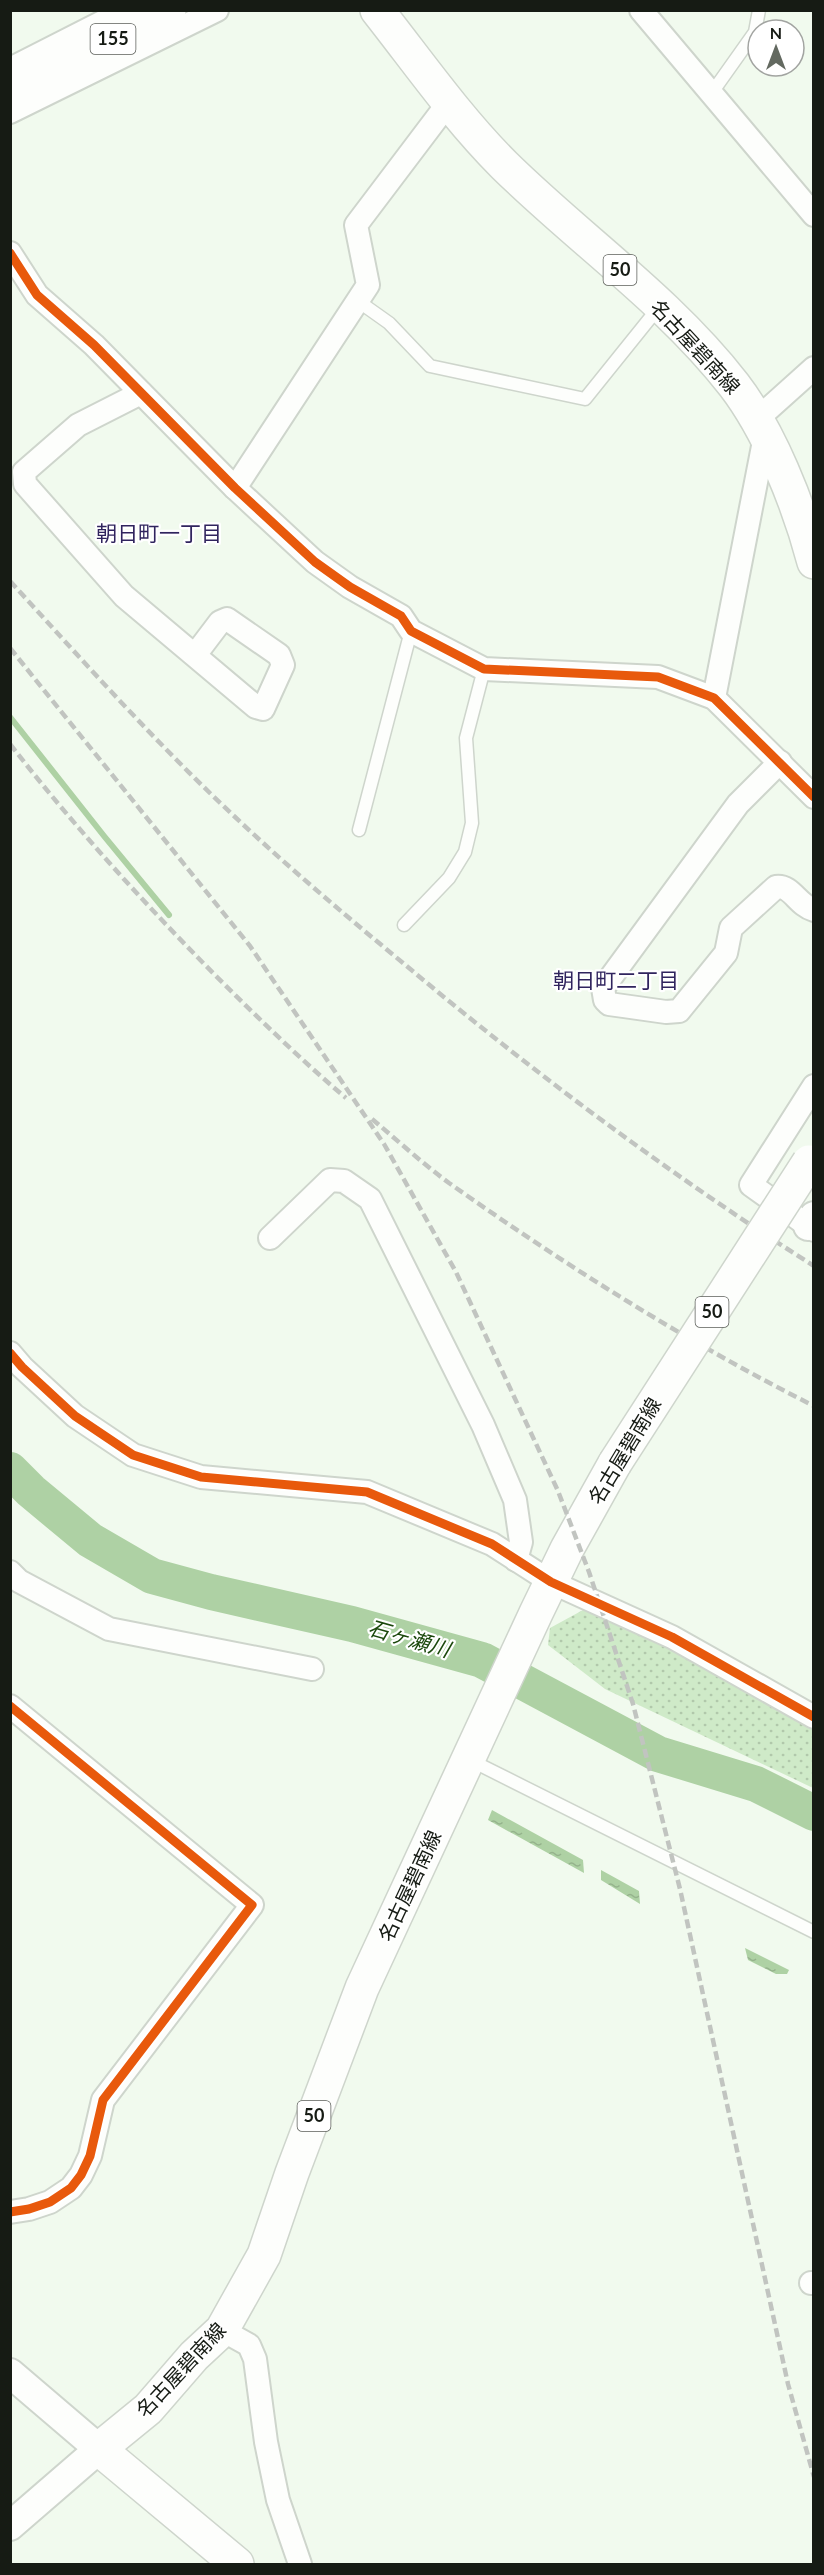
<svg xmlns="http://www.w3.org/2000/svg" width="824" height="2575" font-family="Lato,'Noto Sans JP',sans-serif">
<defs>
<pattern id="grass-dots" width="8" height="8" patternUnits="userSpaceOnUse" patternTransform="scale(1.5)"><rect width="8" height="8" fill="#cfeac8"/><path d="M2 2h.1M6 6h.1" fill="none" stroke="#b1c8ab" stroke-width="1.8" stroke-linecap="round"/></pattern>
<pattern id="water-ripples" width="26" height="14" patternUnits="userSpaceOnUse" patternTransform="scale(1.5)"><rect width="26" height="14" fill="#aed1a4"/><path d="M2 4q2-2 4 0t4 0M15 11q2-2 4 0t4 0" fill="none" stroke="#95b38c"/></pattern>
</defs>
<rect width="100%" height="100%" fill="#f1faee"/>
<polygon fill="url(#grass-dots)" points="583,1610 709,1667 813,1728 813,1788 605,1689 548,1645 550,1628"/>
<g fill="url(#water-ripples)">
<polygon points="492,1810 583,1860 584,1873 488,1820"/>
<polygon points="601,1870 639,1891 640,1904 601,1880"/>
<polygon points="745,1948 789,1970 787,1974 776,1974 748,1960"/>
</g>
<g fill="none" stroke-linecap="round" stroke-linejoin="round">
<polyline stroke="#aed1a4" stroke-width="6" points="10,717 104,836 169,915"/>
<polyline stroke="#aed1a4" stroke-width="36" points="10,1470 31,1491 90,1540 152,1576 211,1592 352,1624 482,1660 658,1754 756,1784 814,1813"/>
<defs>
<g id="service">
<polyline points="711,94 755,32 759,10"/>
<polyline points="358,301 389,323 430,366 585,399 659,307"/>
<polyline points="359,830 411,631"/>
<polyline points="404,925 449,878 465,852 472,823 466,738 484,669"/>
<polyline points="468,1759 814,1932"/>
</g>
<g id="minor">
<polyline points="641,10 814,215"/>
<polyline points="10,69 126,10"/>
<polyline points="10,112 217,10"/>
<polyline points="10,253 37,295 94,345 235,488 315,562 350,587 401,616 411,631 484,669 658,677 714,698 814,797"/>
<polyline points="141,393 78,425 24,472 25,484 124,596 256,707 263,709 283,665 279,655 227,619 220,622 195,655"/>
<polyline points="756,420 814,368"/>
<polyline points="235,488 368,285 356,225 449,102"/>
<polyline points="714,698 765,436"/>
<path d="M780,762L738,804L603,988L605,1000L609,1004L666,1012L679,1011L726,953L731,928L776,887C792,885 797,905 814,910"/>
<polyline points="814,1086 751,1185 814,1230"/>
<polyline points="270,1238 330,1180 344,1181 370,1199 483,1425 515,1500 521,1542 516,1560"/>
<polyline points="10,1353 22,1367 75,1416 133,1455 201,1477 367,1492 492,1544 551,1582 672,1637 814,1717"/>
<polyline points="10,1572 19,1581 109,1629 312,1669"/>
<polyline points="10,1706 252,1905 103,2100 90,2156 81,2175 71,2188 50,2202 29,2209 10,2212"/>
<polyline points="811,2283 814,2283"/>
<polyline points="222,2330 249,2345 255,2359 266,2442 278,2500 300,2564"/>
</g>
<g id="tertiary">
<polyline points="808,1226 814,1216"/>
<polyline points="10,2373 99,2449 10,2526"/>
</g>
<g id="primary">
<path d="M377,10C418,62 457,118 504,165C579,239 669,301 734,385C770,432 799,505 814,562"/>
<polyline points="237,2564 99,2449 148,2409 194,2356 222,2330 264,2255 292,2173 362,1988 536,1613 567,1549 615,1463"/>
</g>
<polyline id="trunk" points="10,90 169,10"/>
</defs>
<use href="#service" stroke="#ced5cc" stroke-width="15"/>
<use href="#minor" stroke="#ced5cc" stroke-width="26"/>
<use href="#tertiary" stroke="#ced5cc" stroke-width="32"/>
<use href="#primary" stroke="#ced5cc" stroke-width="36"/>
<use href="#trunk" stroke="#ced5cc" stroke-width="36"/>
<use href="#service" stroke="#fdfefc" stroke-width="12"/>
<use href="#minor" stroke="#fdfefc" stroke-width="22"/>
<use href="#tertiary" stroke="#fdfefc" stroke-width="28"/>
<use href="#primary" stroke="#fdfefc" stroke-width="33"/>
<use href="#trunk" stroke="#fdfefc" stroke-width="33"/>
<g stroke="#c1c4c0" stroke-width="4.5" stroke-dasharray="9 4.5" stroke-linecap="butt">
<path d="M10,581C83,661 155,742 234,816C288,867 345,915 403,963C534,1073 669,1174 814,1266"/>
<polyline points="10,648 250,946 384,1144 456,1272 558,1491 589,1572 633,1704 680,1889 788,2384 814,2477"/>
<path d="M10,744C73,825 141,900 213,973C256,1016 300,1059 346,1098"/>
<path d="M372,1119C397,1140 422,1163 449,1183C565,1265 687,1342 814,1406"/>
</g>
<defs>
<polyline id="primary-bridge" points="615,1463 809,1162"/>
</defs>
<use href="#primary-bridge" stroke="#ced5cc" stroke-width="36" stroke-linecap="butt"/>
<use href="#primary-bridge" stroke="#fdfefc" stroke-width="33"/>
<defs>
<g id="cycleway">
<polyline points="10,253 37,295 94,345 235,488 315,562 350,587 401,616 411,631 484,669 658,677 714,698 814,797"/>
<polyline points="10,1353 22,1367 75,1416 133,1455 201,1477 367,1492 492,1544 551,1582 672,1637 814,1717"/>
<polyline points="10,1706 252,1905 103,2100 90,2156 81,2175 71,2188 50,2202 29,2209 10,2212"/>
</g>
</defs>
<use href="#cycleway" stroke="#fff" stroke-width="13"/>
<use href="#cycleway" stroke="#e8590c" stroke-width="9"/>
</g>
<g text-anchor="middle" stroke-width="4.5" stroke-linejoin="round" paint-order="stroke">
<g fill="#fff" stroke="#5c5f5a" stroke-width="1.5">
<rect x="90.5" y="24" width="45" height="30" rx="4.5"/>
<rect x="603.5" y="255" width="33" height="30" rx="4.5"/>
<rect x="695.5" y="1297" width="33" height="30" rx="4.5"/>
<rect x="297.5" y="2101" width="33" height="30" rx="4.5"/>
</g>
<g font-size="18" font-weight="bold" fill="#161b14">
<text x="113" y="45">155</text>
<text x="620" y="276">50</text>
<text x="712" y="1318">50</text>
<text x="314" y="2122">50</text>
</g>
<g font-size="20" fill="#161b14" stroke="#fff">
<text transform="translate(695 347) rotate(47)" y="7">名古屋碧南線</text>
<text transform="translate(625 1451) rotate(-59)" y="7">名古屋碧南線</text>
<text transform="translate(410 1886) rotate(-65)" y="7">名古屋碧南線</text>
<text transform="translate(181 2370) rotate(-47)" y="7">名古屋碧南線</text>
</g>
<g font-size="21" fill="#30245e" stroke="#fff">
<text x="159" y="541">朝日町一丁目</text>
<text x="616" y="988">朝日町二丁目</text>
</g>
<g font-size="21" font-style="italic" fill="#1b480c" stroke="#fff">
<text transform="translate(409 1639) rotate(16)" y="7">石ヶ瀬川</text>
</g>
</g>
<rect width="824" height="2575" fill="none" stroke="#161b14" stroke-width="24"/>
<g transform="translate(776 48)"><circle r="28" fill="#ffffff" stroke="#a2a4a1" stroke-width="1.5"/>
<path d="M0-4.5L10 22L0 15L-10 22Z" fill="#636960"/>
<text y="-9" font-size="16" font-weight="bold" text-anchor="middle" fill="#161b14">N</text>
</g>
</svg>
